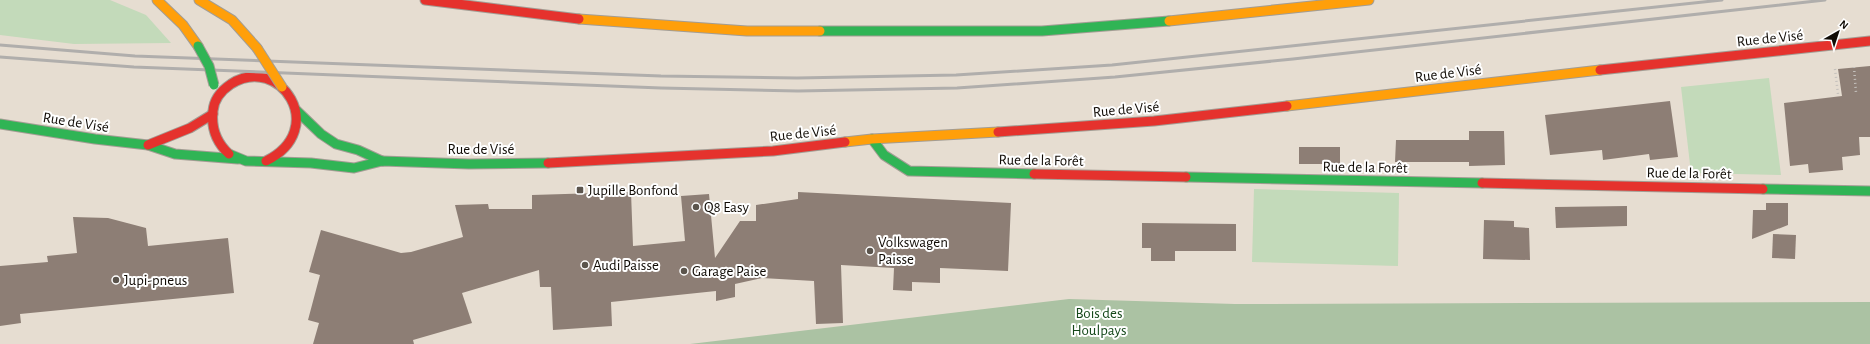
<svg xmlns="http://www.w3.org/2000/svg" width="1870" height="344" font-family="'Alegreya Sans',sans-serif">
<rect width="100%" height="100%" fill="#e6ddd1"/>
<g fill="#c3daba">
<polygon points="0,0 110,0 146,15 171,43 74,44 0,35"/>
<polygon points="1769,78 1781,175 1691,173 1681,87"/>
<polygon points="1254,189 1399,193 1398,266 1252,262"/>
</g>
<polygon fill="#abc2a3" points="1069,299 1235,304 1870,302 1870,344 690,344"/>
<g fill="#8d7e75">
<polygon points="1870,66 1870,137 1859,137 1860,155 1842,157 1843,170 1809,173 1808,164 1790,166 1784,103 1842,96 1838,69"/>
<polygon points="1670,101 1678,157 1650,160 1649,154 1603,160 1602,150 1550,155 1545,115"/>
<polygon points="1469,131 1504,131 1505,165 1469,166 1469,162 1395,162 1396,140 1469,140"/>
<rect x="1299" y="147" width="41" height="17"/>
<polygon points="631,192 633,246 685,241 681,196 709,194 715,258 740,221 756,221 756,205 798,199 798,192 1011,203 1008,271 940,268 940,283 912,282 912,291 893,290 894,268 841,265 843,323 816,324 814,281 762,278 735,284 735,297 716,301 716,291 611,302 612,326 553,330 551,287 540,287 539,270 462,293 472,323 413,340 414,344 313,344 319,323 308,320 320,275 309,272 321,230 401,253 411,252 463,237 455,205 488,204 489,209 532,209 532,195"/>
<polygon points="1766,203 1788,203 1788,225 1752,239 1753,210 1766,210"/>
<polygon points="1627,206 1627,226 1556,228 1555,207"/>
<polygon points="73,217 108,218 146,228 148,246 228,238 234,293 20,314 21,323 0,326 0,266 48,262 47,256 77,253"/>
<polygon points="1484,220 1514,221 1514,227 1529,228 1530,260 1483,259"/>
<polygon points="1142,223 1236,224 1236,251 1175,251 1175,261 1151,261 1151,248 1142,248"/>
<polygon points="1773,234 1796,235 1795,259 1772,258"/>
</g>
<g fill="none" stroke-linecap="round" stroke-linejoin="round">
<defs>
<g id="fast">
<polyline points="820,31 1042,31 1169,21"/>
<polyline points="296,110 321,134 336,144 358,150 382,161"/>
<polyline points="0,124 95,139 148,145 175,154 238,159"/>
<polyline points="872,139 884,155 909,171 1034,174"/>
<polyline points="229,154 246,161 311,163 354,168 382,161 469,164 548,163"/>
<polyline points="1186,177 1482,183"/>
<polyline points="1763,189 1870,191"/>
</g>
<g id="slow">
<polyline points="157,0 183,25 198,46"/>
<polyline points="199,0 232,20 257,48"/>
<polyline points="579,19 747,31 820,31"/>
<polyline points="1169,21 1369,0"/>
<polyline points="1287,106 1600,70"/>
<polyline points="845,142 872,139 998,132"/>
</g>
<g id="jam">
<polyline points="425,0 579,19"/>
<polyline points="1600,70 1870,41"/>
<polyline points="998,132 1154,121 1287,106"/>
<polyline points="148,145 190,128 213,114"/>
<path d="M229,154C216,142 211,128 213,111C214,99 222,90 231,84C280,53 330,129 266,161"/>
<polyline points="548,163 773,151 845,142"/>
<polyline points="1034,174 1186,177"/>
<polyline points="1482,183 1763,189"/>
</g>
</defs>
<use href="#fast" stroke="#a39d94" stroke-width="11"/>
<use href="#slow" stroke="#a39d94" stroke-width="11"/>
<use href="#jam" stroke="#a39d94" stroke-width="11"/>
<g stroke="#c4c0bc" stroke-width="2.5" stroke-dasharray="1 3" stroke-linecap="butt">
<polyline points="1854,67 1856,93"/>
<polyline points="1835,69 1838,94"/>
</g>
<use href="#fast" stroke="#30b455" stroke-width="9"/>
<use href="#slow" stroke="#ff9f0a" stroke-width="9"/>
<use href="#jam" stroke="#e5322d" stroke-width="9"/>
<g stroke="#b0aeac" stroke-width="3">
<polyline points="0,45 135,56 661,76 797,78 956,75 1112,65 1722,0"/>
<polyline points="0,57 134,67 661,88 798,91 957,88 1115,77 1293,59 1825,0"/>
</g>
<defs>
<polyline id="fast-bridge" points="198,46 209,66 214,85"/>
<polyline id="slow-bridge" points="257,48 282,87"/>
</defs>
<use href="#fast-bridge" stroke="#a39d94" stroke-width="11" stroke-linecap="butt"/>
<use href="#slow-bridge" stroke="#a39d94" stroke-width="11" stroke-linecap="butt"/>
<use href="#fast-bridge" stroke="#30b455" stroke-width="9"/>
<use href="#slow-bridge" stroke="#ff9f0a" stroke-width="9"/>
</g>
<g fill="#5b544c" stroke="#fff" stroke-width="1.5">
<rect x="576" y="186" width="8" height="8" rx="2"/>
<circle cx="696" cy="207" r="4"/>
<circle cx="870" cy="251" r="4"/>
<circle cx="585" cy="265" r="4"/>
<circle cx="684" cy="271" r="4"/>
<circle cx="116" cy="280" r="4"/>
</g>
<g text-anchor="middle" stroke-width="4" stroke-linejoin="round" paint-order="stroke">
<g font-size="15" fill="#100b05" stroke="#fff">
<text transform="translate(1770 38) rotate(-6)" y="5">Rue de Visé</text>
<text transform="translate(1448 73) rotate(-7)" y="5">Rue de Visé</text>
<text transform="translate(1126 109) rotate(-5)" y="5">Rue de Visé</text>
<text transform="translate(76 122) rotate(9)" y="5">Rue de Visé</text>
<text transform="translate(803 133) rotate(-6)" y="5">Rue de Visé</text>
<text x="481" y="154">Rue de Visé</text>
<text transform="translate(1041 160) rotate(1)" y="5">Rue de la Forêt</text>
<text transform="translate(1365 167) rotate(1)" y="5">Rue de la Forêt</text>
<text transform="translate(1689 173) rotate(1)" y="5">Rue de la Forêt</text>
</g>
<g font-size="15" fill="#100b05" stroke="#fff" text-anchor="start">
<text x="588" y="195">Jupille Bonfond</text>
<text x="704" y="212">Q8 Easy</text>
<text x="878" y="247">Volkswagen<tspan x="878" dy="17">Paisse</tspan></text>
<text x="593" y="270">Audi Paisse</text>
<text x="692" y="276">Garage Paise</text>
<text x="124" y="285">Jupi-pneus</text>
</g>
<g font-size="15" fill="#15481a" stroke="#fff">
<text x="1099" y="318">Bois des<tspan x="1099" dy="17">Houlpays</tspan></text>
</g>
</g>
<g transform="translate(1838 32) rotate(39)" stroke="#ffffff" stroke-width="3" paint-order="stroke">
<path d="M0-3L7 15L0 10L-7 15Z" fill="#100b05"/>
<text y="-6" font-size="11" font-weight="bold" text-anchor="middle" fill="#100b05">N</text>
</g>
</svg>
